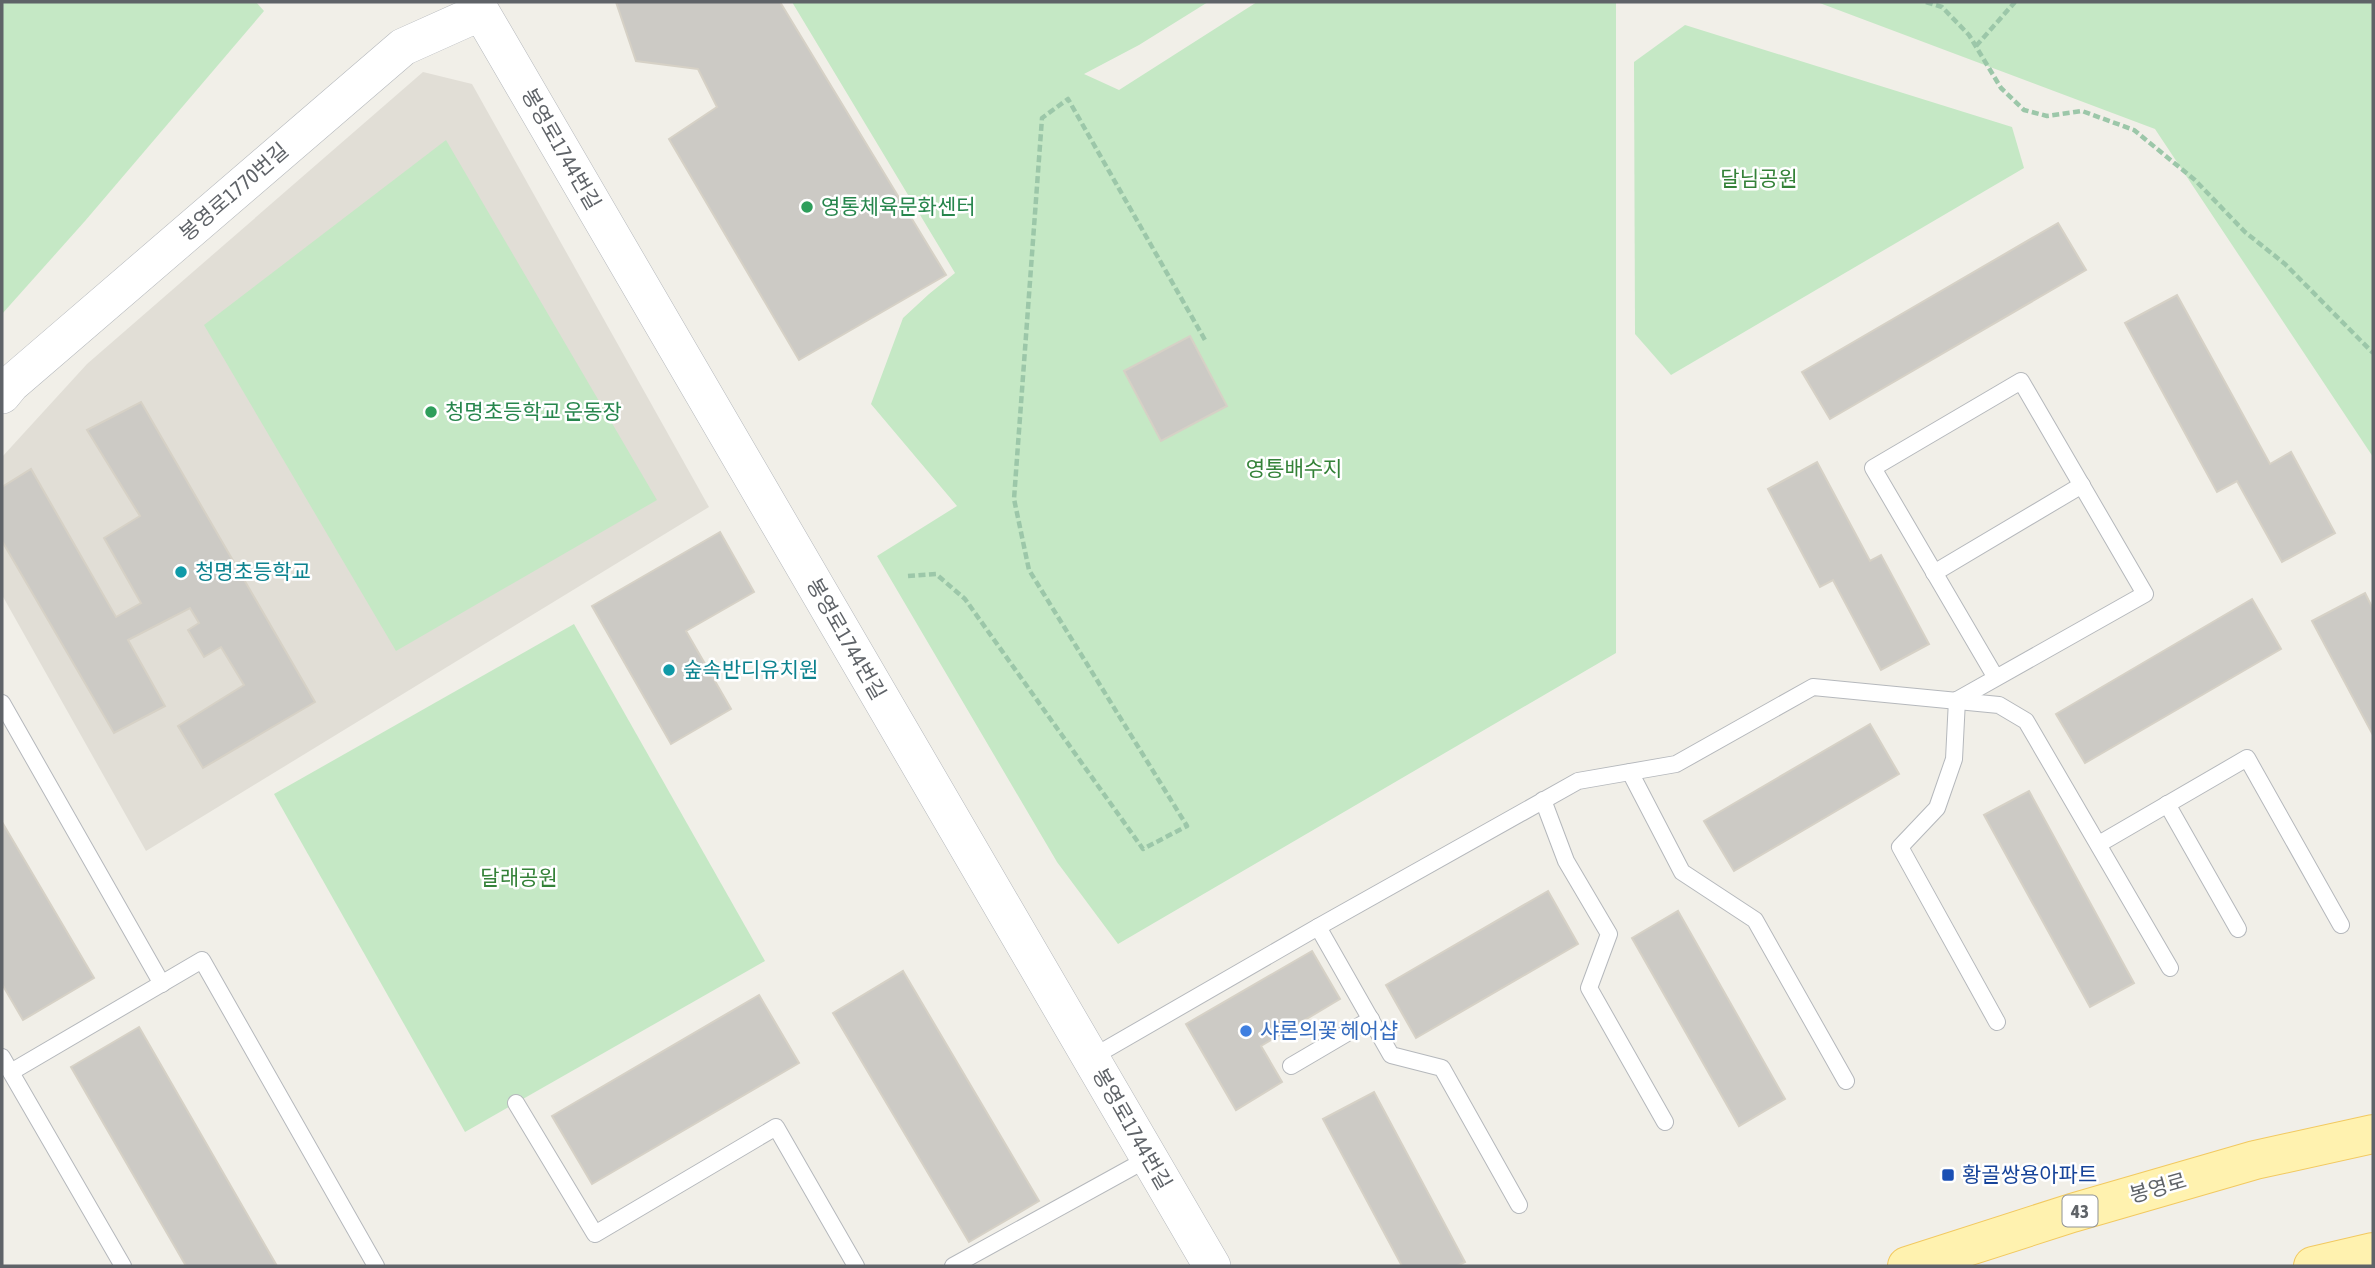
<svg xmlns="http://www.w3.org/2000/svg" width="2375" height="1268" font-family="'Asap Condensed','Noto Sans KR',sans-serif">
<rect width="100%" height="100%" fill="#f1efe8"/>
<polygon fill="#e1ded6" points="423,72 472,84 709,507 146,851 2,595 2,457 87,364"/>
<g fill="#c5e8c5">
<polygon points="2,2 256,2 264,11 85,221 2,314"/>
<polygon points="792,2 1208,2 1139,45 1084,74 1119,90 1257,2 1616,2 1616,653 1118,944 1057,862 877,556 957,506 871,404 903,318 929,294 955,273"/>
<polygon points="1817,2 2373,2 2373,457 2155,129"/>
<polygon points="1685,25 2012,127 2024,168 1671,375 1635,334 1634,62"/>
<polygon points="446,140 657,500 396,651 204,325"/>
<polygon points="574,624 765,961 465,1132 274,794"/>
</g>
<g fill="#cccac5" stroke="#d6d1c6" stroke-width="2">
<polygon points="616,2 780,2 946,275 799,360 669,139 717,107 698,69 636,61"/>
<polygon points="2058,223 2086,270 1830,419 1802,372"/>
<polygon points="2177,295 2270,464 2291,452 2335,533 2282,562 2237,481 2217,492 2125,323"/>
<polygon points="1190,336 1227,406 1161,441 1124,371"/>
<polygon points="141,402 315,702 203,768 178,726 244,685 221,647 204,657 188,630 199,623 190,608 128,640 165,706 114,733 2,541 2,487 31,469 116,617 141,603 104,538 140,516 87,430"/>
<polygon points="1817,462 1870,561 1881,555 1929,644 1881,670 1833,580 1820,587 1768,489"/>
<polygon points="720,532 754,592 686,631 731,709 671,744 592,606"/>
<polygon points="2365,593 2373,609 2373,735 2312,621"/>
<polygon points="2252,599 2281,649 2085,763 2056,714"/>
<polygon points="1870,724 1899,774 1734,871 1704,821"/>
<polygon points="2029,791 2134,983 2090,1007 1984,815"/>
<polygon points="2,822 94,978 23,1020 2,984"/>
<polygon points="1548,891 1578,944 1416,1038 1386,985"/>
<polygon points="1678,911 1785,1099 1739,1126 1632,938"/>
<polygon points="1312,951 1340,999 1261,1046 1282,1082 1236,1110 1186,1024"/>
<polygon points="903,971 1039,1201 969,1242 833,1013"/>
<polygon points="759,995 799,1063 592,1184 552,1116"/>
<polygon points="139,1027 277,1266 186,1266 71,1067"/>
<polygon points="1374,1092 1465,1262 1457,1266 1402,1266 1323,1119"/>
</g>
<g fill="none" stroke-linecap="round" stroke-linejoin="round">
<defs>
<g id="service">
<polyline points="1934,573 2082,485"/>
<polyline points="1957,700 2145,594 2021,381 1873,468 1996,678"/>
<polyline points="1957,700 1954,759 1937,808 1900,847 1997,1022"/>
<polyline points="2,703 162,984"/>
<polyline points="1630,772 1682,872 1755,920 1846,1081"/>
<polyline points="1543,800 1566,861 1609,934 1589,988 1665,1122"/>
<polyline points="2167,804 2238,929"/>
<polyline points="2099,844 2247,758 2341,925"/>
<polyline points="1318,927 1391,1055 1442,1068 1519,1205"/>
<polyline points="2,1057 123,1266"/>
<polyline points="1091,1058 1318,927 1578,781 1676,764 1813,687 1999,705 2026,721 2170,968"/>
<polyline points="1291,1066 1371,1019"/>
<polyline points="11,1072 202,960 376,1266"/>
<polyline points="516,1103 595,1234 776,1127 856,1266"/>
<polyline points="953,1266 1149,1158"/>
</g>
<polyline id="tertiary" points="2,395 11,384 403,47 481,12 1212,1266"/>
<g id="primary">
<polyline points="1907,1266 2072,1213 2255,1160 2373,1134"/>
<polyline points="2313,1266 2373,1252"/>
</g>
</defs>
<use href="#service" stroke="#b5b8bc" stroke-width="18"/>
<use href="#tertiary" stroke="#b5b8bc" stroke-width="38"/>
<use href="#primary" stroke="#f2c960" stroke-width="40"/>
<g stroke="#9cc7a9" stroke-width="4.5" stroke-dasharray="7 3.5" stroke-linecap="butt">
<polyline points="1926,2 1942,7 1969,35 2001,88 2024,110 2047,116 2082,111 2134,130 2195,180 2245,232 2285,264 2373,353"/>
<polyline points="1976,46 2015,2"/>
<polyline points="908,576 936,574 965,599 1143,849 1187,826 1029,570 1014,499 1042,118 1068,99 1205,340"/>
</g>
<use href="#service" stroke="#fff" stroke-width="16"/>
<use href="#tertiary" stroke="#fff" stroke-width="37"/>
<use href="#primary" stroke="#fff2af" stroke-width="38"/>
</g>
<g fill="#2e9e5b" stroke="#fff" stroke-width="2.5">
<circle cx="807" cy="207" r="7"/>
<circle cx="431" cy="412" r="7"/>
</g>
<g fill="#0f9aa8" stroke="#fff" stroke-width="2.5">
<circle cx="181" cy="572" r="7"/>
<circle cx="669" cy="670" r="7"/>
</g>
<circle fill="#3f7fe0" stroke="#fff" stroke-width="2.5" cx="1246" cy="1031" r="7"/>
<rect fill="#1a4fb4" stroke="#fff" stroke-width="2.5" x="1941" y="1168" width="14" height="14" rx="3.5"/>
<g text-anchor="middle" stroke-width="5" stroke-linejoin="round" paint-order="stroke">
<rect fill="#fff" stroke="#8f9295" stroke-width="2" x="2062.5" y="1195.5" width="35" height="31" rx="5"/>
<g font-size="19" font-weight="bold" fill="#5f6368">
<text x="2080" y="1218">43</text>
</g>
<g font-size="21" fill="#5f6368" stroke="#fff">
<text transform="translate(561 149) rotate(60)" y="7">봉영로1744번길</text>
<text transform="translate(234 192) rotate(-41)" y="7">봉영로1770번길</text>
<text transform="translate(846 639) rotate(60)" y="7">봉영로1744번길</text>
<text transform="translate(1132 1129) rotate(60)" y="7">봉영로1744번길</text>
<text transform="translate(2158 1188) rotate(-16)" y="7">봉영로</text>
</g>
<g font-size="21" fill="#348238" stroke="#fff">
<text x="1759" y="186">달님공원</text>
<text x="1294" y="476">영통배수지</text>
<text x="519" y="885">달래공원</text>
</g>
<g font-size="21" fill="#27864d" stroke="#fff" text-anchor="start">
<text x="821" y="214">영통체육문화센터</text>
<text x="445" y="419">청명초등학교 운동장</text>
</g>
<g font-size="21" fill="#0d838f" stroke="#fff" text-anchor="start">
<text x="195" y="579">청명초등학교</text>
<text x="683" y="677">숲속반디유치원</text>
</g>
<g font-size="21" fill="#366cbe" stroke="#fff" text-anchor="start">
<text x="1260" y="1038">샤론의꽃 헤어샵</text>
</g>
<g font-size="21" fill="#164399" stroke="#fff" text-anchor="start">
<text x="1962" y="1182">황골쌍용아파트</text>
</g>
</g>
<rect width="2375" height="1268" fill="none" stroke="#5f6368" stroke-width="7"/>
</svg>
